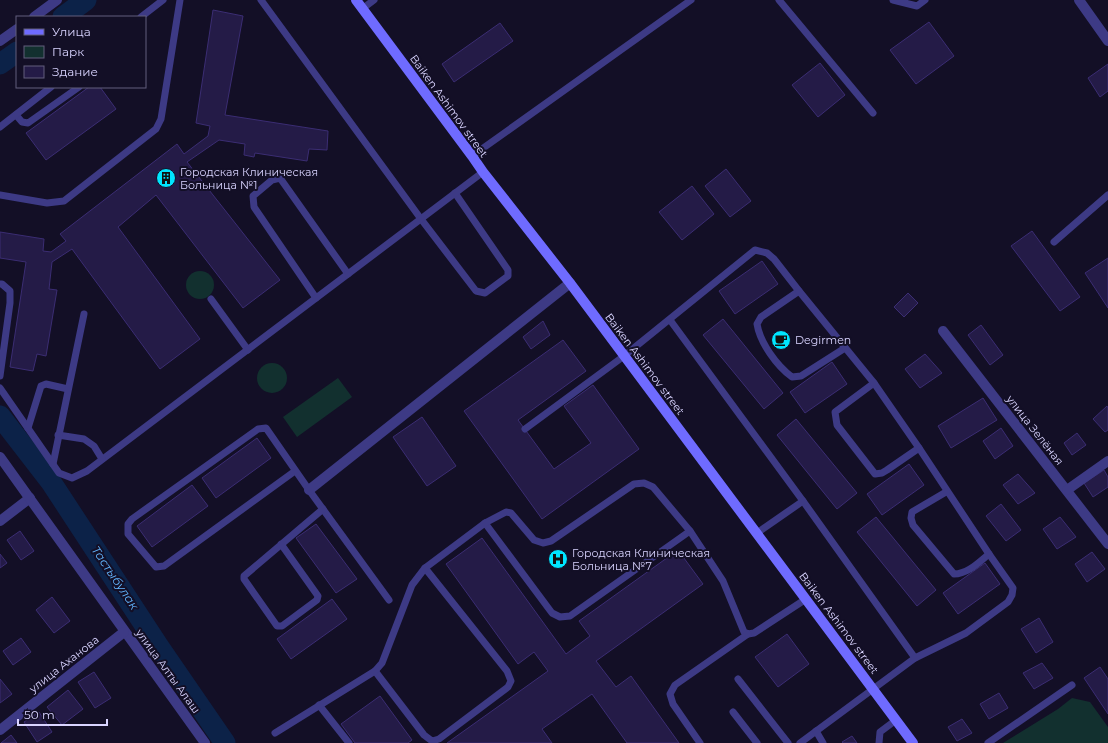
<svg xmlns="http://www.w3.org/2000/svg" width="1108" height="743" font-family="Montserrat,sans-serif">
<rect width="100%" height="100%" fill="#130f26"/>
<g fill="#12302f">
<circle cx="200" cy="285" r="14"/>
<circle cx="272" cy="378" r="15"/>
<polygon points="338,378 352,397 297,437 283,417"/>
<polygon points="1072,698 1090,702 1108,727 1108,743 1003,743 1058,709"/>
</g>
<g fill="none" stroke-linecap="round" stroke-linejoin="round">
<g stroke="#0c2248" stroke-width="21">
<polyline points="63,17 86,0"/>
<polyline points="0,64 17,52"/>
<polyline points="0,416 51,482 159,647 225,743"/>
</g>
</g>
<g fill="#241b47" stroke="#3b2d73">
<polygon points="213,10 243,16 225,115 328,131 327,150 309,149 307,161 255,153 254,157 244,155 245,144 219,140 187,162 280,280 243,308 156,195 118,227 200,339 160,369 72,249 52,262 49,289 57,290 46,356 37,354 33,371 10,367 26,262 0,258 0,232 44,239 43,251 51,252 66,241 60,234 177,144 184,154 208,136 210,126 196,123"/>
<polygon points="929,22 954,56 916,84 890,50"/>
<polygon points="500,23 513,41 454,82 442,64"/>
<polygon points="820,63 845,95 818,117 792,85"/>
<polygon points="1108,64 1108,91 1100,97 1088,78"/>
<polygon points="89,87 100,87 116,109 46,160 26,133"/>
<polygon points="726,169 751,201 730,217 705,186"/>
<polygon points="692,186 714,214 682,240 659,212"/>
<polygon points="1032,231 1080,297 1060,311 1011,246"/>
<polygon points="1108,258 1108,308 1085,273"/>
<polygon points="762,261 778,284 735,314 719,291"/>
<polygon points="908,293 918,303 904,317 894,307"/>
<polygon points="723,319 783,393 764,409 703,335"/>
<polygon points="543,321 550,335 531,349 523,337"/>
<polygon points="981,325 1003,355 990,365 968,335"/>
<polygon points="563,340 586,371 518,420 554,469 591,443 564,406 593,385 639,449 542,519 464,411"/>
<polygon points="925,354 942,373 920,388 905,369"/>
<polygon points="832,362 847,384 805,413 790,392"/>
<polygon points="983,398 997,420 951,448 938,426"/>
<polygon points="1107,406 1108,408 1108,430 1105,432 1093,419"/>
<polygon points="422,417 456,466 427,486 393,437"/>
<polygon points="796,419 857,493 837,509 777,435"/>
<polygon points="1001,428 1013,446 995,459 983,441"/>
<polygon points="1077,433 1086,445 1072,455 1064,443"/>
<polygon points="257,438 271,458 216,498 202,478"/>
<polygon points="909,464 924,485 882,515 867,494"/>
<polygon points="1104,470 1108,477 1108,487 1093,497 1084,483"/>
<polygon points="1018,474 1035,493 1018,504 1003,485"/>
<polygon points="192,485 208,506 152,547 137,526"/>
<polygon points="1001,504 1021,530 1006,541 986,516"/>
<polygon points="876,517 936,590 917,606 857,532"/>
<polygon points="1060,517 1076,537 1057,549 1043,529"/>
<polygon points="316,524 357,579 336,593 296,538"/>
<polygon points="20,531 34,551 21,560 7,540"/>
<polygon points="482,538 566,654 590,636 579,621 678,550 703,584 596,661 616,687 631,676 679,743 627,743 592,694 542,729 552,743 447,743 548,671 534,652 518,664 446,564"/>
<polygon points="1092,552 1105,569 1087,582 1075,564"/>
<polygon points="0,554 7,563 0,568"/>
<polygon points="985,563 1000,584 958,614 943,593"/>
<polygon points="52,597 70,621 54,633 36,610"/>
<polygon points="332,599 347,619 291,659 277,639"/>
<polygon points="1039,618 1053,642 1036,653 1021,629"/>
<polygon points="787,634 809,664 778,687 755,657"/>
<polygon points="21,638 31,652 13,665 3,651"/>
<polygon points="1042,663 1053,678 1034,689 1023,673"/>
<polygon points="1100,667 1108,679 1108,714 1084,678"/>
<polygon points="94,672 111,698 95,708 78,682"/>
<polygon points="0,679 12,694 0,703"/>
<polygon points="68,690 83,709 62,725 47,707"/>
<polygon points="999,693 1008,708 989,719 980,704"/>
<polygon points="380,696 412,740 408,743 355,743 341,724"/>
<polygon points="39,712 52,732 37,742 24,722"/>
<polygon points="962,719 972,733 957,741 948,727"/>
<polygon points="11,735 17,743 1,743"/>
<polygon points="852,736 857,743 843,743 842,742"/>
</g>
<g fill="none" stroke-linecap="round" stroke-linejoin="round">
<g stroke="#3d3a85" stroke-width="7">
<polyline points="261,0 421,219 476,291 485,293 508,276 508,270 455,193"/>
<polyline points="779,0 873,113"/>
<polyline points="893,0 917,6 925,0"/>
<polyline points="362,9 374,0"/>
<polyline points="141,17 163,0"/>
<polyline points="16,115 22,122 28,123 79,87"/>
<polyline points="0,127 51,87"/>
<polyline points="472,156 691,0"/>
<polyline points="0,195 47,203 64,201 156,129 161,119 180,0"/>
<polyline points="1054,242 1108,195"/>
<polyline points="0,284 2,284 10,291 10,303 0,376"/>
<path d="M799,291L761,317L757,324C760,343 777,366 792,377L801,376L845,348"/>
<polyline points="316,298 254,207 253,196 272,180 280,178 348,274"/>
<polyline points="211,299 248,350"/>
<polyline points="670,320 803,501 915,658"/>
<polyline points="874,383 835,412 837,425 875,474 882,473 887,470 919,448"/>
<polyline points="0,388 59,473 72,478 87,471 483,172"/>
<polyline points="28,428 41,386 46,384 68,389"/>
<polyline points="525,429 624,356 755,250 767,253 774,259 799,291 874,383 919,448 989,554 1013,588 1012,595 1008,602 966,633 915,658 800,743"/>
<polyline points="58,435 84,439 94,446 102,459"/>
<polyline points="53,464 84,314"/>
<polyline points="295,471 164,566 156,567 128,534 128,524 132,519 258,429 266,428 309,490 389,600"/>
<path d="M946,492L912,512L911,518L913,525L954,574C968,574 979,562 989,554"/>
<polyline points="485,523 552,613 560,617 570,616 690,531"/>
<polyline points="757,533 803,501"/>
<polyline points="281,544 318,596 317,600 282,626 277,626 244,579 244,576 323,509"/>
<polyline points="375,671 424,735 432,741 439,739 508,687 511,681 507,671 425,568"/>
<polyline points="738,679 788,743"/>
<polyline points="319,705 349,743"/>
<polyline points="733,712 757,743"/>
<polyline points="816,731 823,743"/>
<polyline points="275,733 375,671 382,663 412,585 425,568 485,523 506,512 511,513 534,540 543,543 551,541 634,484 644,483 653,487 690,531 723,581 744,632 748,634 754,633 806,599"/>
<polyline points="700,743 673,704 670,694 675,685 748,634"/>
<polyline points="879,743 880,732 896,720"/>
<polyline points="988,743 1072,685"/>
</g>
<g stroke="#3d3a85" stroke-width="10">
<polyline points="1079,0 1108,41"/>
<polyline points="943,331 1108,544"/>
<polyline points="309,490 570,283"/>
<polyline points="1067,490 1108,461"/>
<polyline points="0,521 30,498"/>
</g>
<g stroke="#3d3a85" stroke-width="10">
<polyline points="34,17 57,0"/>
<polyline points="0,41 17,29"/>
<polyline points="0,457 205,743"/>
<polyline points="0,730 124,632"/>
</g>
<polyline stroke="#6f6bff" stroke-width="10" points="356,0 472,156 483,172 570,283 913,743"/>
</g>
<defs>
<symbol id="building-disc" viewBox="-11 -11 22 22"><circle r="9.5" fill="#00e5ff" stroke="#130f26"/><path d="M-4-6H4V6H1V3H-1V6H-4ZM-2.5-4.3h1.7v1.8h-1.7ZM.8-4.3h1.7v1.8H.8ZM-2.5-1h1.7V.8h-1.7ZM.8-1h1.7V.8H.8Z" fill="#111"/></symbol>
<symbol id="cafe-disc" viewBox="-11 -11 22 22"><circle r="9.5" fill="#00e5ff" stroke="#130f26"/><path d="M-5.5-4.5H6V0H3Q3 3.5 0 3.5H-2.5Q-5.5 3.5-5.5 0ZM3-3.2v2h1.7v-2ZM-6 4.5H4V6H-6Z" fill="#111"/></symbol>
<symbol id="hospital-disc" viewBox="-11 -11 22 22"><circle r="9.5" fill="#00e5ff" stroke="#130f26"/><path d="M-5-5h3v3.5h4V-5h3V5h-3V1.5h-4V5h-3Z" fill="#111"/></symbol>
</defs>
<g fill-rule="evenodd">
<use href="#building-disc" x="155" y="167" width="22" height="22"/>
<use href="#cafe-disc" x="770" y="329" width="22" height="22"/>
<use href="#hospital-disc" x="547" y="548" width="22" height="22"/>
</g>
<g text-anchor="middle" stroke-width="4" stroke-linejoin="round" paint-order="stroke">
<g font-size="11" fill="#d9d4ff" stroke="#130f26">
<text transform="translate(449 106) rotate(54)" y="4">Baiken Ashimov street</text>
<text transform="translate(645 364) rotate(53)" y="4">Baiken Ashimov street</text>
<text transform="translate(1035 430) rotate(52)" y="4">улица Зелёная</text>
<text transform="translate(839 623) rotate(53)" y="4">Baiken Ashimov street</text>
<text transform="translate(64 664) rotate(-38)" y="4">улица Аханова</text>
<text transform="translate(168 671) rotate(54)" y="4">улица Алты Алаш</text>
</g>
<g font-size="11" fill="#d9d4ff" stroke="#130f26" text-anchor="start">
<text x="180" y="176">Городская Клиническая<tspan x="180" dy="13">Больница №1</tspan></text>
<text x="795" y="344">Degirmen</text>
<text x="572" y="557">Городская Клиническая<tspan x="572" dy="13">Больница №7</tspan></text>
</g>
<g font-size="12" font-style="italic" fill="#62b6ff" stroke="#130f26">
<text transform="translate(115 578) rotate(56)" y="4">Тастыбулак</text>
</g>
</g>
<rect x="16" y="16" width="130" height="72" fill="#130f26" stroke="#625e7d"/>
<rect x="24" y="29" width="20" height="6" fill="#6f6bff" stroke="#625e7d"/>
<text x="52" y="36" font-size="12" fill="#d9d4ff">Улица</text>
<rect x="24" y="46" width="20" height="12" fill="#12302f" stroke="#625e7d"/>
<text x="52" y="56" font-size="12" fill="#d9d4ff">Парк</text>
<rect x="24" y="66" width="20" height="12" fill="#241b47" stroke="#625e7d"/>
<text x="52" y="76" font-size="12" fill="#d9d4ff">Здание</text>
<path d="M18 719v6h89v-6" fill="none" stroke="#d9d4ff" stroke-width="2"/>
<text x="24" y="719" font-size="12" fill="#d9d4ff" stroke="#130f26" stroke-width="3" paint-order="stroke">50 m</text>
</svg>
